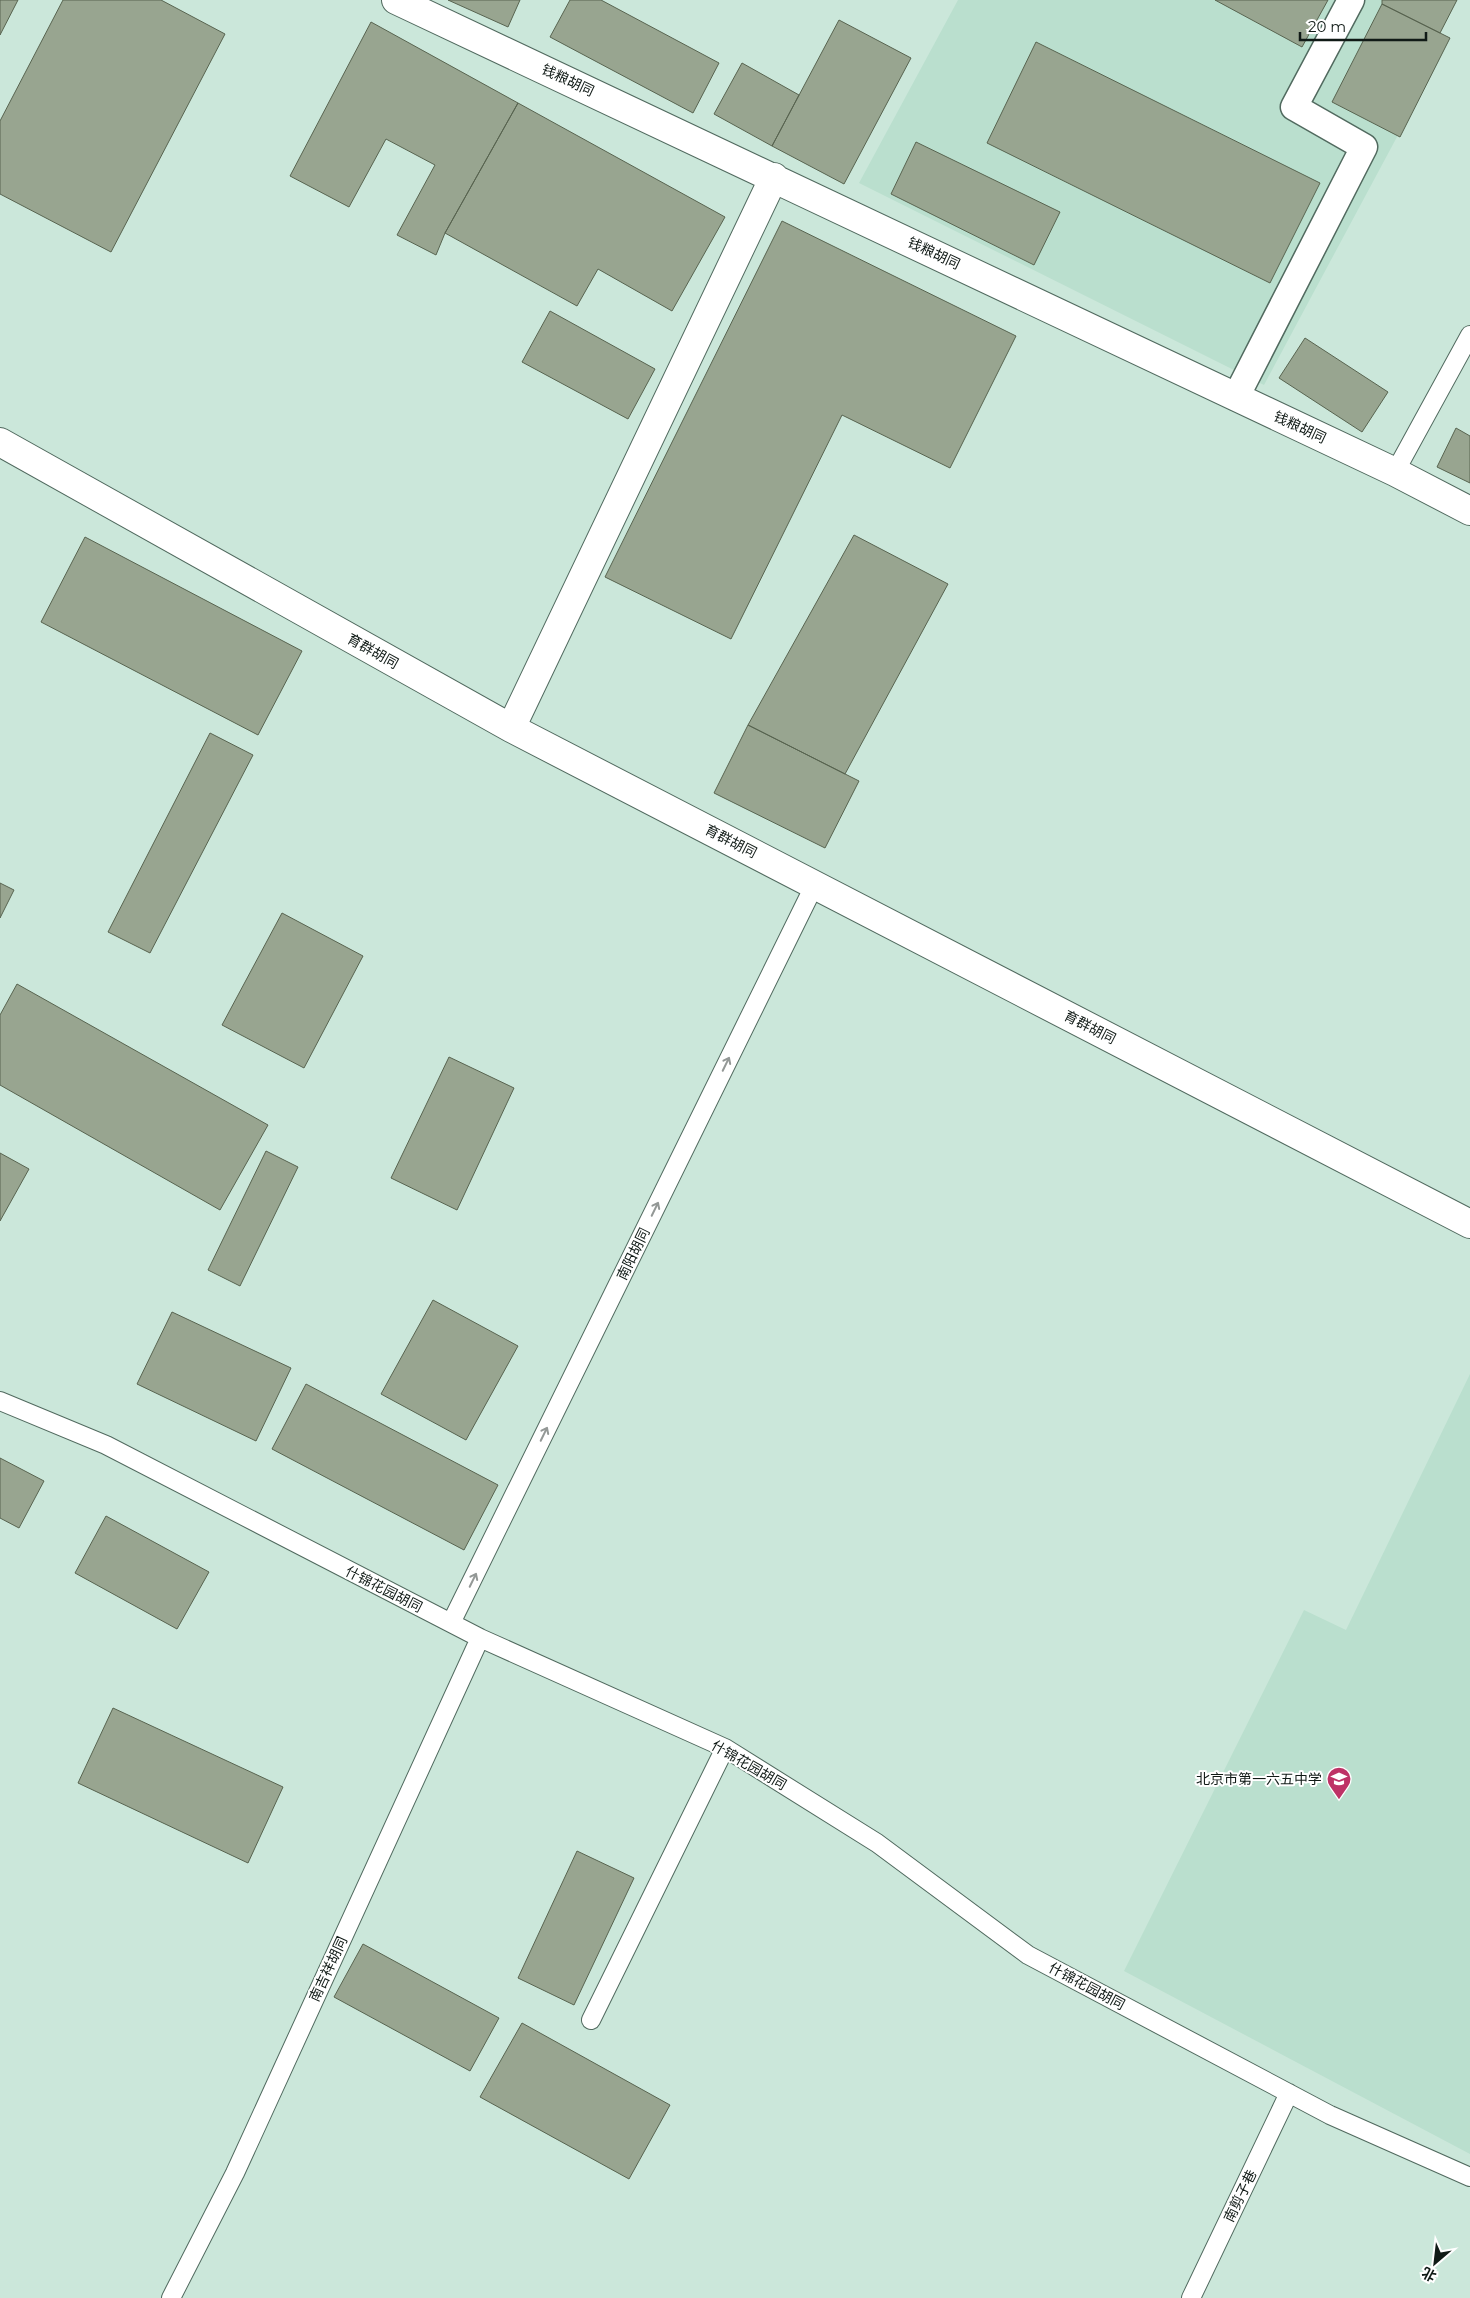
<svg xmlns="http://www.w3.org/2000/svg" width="1470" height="2298" font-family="Montserrat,'Noto Sans SC',sans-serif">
  <rect width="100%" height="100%" fill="#cbe7da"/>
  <path fill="#badfce" d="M958,0H1457L1440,33L1450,38L1264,385L859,183Z
    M1470,1374V2154L1124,1971L1304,1610L1346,1630Z"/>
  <path fill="#98a590" stroke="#586450" d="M0,0H18L0,35Z
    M63,0H161L225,34L111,252L0,194V121Z
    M448,0H520L508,27Z
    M570,0H601L719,63L693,113L550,37Z
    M1215,0H1328L1302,47Z
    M1382,0H1457L1440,33L1382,4Z
    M1382,4L1450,38L1400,137L1332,102Z
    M839,20L911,58L844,184L772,146Z
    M371,22L518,103L445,233L436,255L397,235L435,165L386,139L349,207L290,176Z
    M1036,42L1320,183L1270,283L987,143Z
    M742,63L799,95L772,146L714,114Z
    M518,103L725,217L672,311L598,269L577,306L445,233Z
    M916,142L1060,212L1034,265L891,194Z
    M782,221L1016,336L950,468L842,415L731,639L605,577Z
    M550,311L655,369L628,419L522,362Z
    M1305,338L1388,392L1362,432L1279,378Z
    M1456,428L1470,436V483L1437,467Z
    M854,535L948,584L845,774L748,725Z
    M85,537L302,651L258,735L41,622Z
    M748,725L859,781L825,848L714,793Z
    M210,733L253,755L150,953L108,932Z
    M0,883L14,890L0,918Z
    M282,913L363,956L304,1068L222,1025Z
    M17,984L268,1125L220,1210L0,1085V1015Z
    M449,1057L514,1088L457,1210L391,1178Z
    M266,1151L298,1167L240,1286L208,1270Z
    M0,1153L29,1169L0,1221Z
    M433,1300L518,1346L466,1440L381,1394Z
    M172,1312L291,1368L256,1441L137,1384Z
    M306,1384L498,1485L464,1550L272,1449Z
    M0,1458L44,1481L19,1528L0,1518Z
    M106,1516L209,1572L177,1629L75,1573Z
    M113,1708L283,1787L248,1863L78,1783Z
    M577,1851L634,1878L574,2005L518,1978Z
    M363,1944L499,2018L470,2071L334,1997Z
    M522,2023L670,2105L629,2179L480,2097Z"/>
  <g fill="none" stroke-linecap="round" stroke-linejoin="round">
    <defs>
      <path id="service" d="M1395,472L1470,335
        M0,1401L106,1445L480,1638L725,1748L877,1843L1028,1955L1330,2115L1470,2177
        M451,1623L815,884
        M591,2020L725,1748
        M171,2298L235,2173L480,1638
        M1191,2298L1289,2093"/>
      <path id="pedestrian" d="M1236,397L1364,147L1294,107L1351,0"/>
      <path id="minor" d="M396,0L1395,472L1470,511
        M0,442L511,728L1470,1224
        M511,728L774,177"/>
    </defs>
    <use href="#service" stroke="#516a5f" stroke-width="20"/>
    <use href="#pedestrian" stroke="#516a5f" stroke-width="29"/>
    <use href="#minor" stroke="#516a5f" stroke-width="30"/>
    <use href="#service" stroke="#fff" stroke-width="18"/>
    <use href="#pedestrian" stroke="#fff" stroke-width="26"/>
    <use href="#minor" stroke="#fff" stroke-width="28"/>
  </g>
  <defs><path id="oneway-shaft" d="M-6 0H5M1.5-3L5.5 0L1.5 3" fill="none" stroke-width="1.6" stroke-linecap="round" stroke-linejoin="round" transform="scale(1.25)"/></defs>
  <g stroke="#939896">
    <use href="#oneway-shaft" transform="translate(726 1064) rotate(-64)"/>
    <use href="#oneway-shaft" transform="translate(655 1209) rotate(-64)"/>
    <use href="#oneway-shaft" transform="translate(544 1434) rotate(-64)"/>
    <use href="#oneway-shaft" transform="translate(473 1580) rotate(-64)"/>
  </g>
  <defs>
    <symbol id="school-pin" viewBox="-11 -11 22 30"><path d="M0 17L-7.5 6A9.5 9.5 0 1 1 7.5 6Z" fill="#be3266" stroke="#fff"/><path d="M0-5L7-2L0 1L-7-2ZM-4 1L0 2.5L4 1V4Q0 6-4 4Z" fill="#fff"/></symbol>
  </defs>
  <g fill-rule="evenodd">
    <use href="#school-pin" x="1325" y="1765" width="28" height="38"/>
  </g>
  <g text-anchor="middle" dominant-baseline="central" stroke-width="4" stroke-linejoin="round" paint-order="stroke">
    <g font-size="14" fill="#101a16" stroke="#fff">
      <text transform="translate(568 80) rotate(25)">钱粮胡同</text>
      <text transform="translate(934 253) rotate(25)">钱粮胡同</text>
      <text transform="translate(1300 427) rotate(25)">钱粮胡同</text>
      <text transform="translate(373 651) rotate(29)">育群胡同</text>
      <text transform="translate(731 841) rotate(27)">育群胡同</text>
      <text transform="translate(1090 1027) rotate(27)">育群胡同</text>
      <text transform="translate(633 1254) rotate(-64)">南阳胡同</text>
      <text transform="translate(384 1589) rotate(27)">什锦花园胡同</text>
      <text transform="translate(749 1765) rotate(30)">什锦花园胡同</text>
      <text transform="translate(328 1969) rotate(-65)">南吉祥胡同</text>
      <text transform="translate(1087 1986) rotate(28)">什锦花园胡同</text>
      <text transform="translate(1240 2196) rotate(-64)">南剪子巷</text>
    </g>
    <g font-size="14" fill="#101a16" stroke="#fff" text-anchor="end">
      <text x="1322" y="1779">北京市第一六五中学</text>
    </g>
  </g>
  <g transform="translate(1435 2263) rotate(208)" stroke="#ffffff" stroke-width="4" paint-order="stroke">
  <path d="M0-4L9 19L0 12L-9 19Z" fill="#101a16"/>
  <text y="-8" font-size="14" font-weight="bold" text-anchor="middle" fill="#101a16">北</text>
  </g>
  <path d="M1300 32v8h126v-8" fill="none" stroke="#101a16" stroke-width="2.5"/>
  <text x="1308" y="32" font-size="15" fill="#101a16" stroke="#ffffff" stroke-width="4" paint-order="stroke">20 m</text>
</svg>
